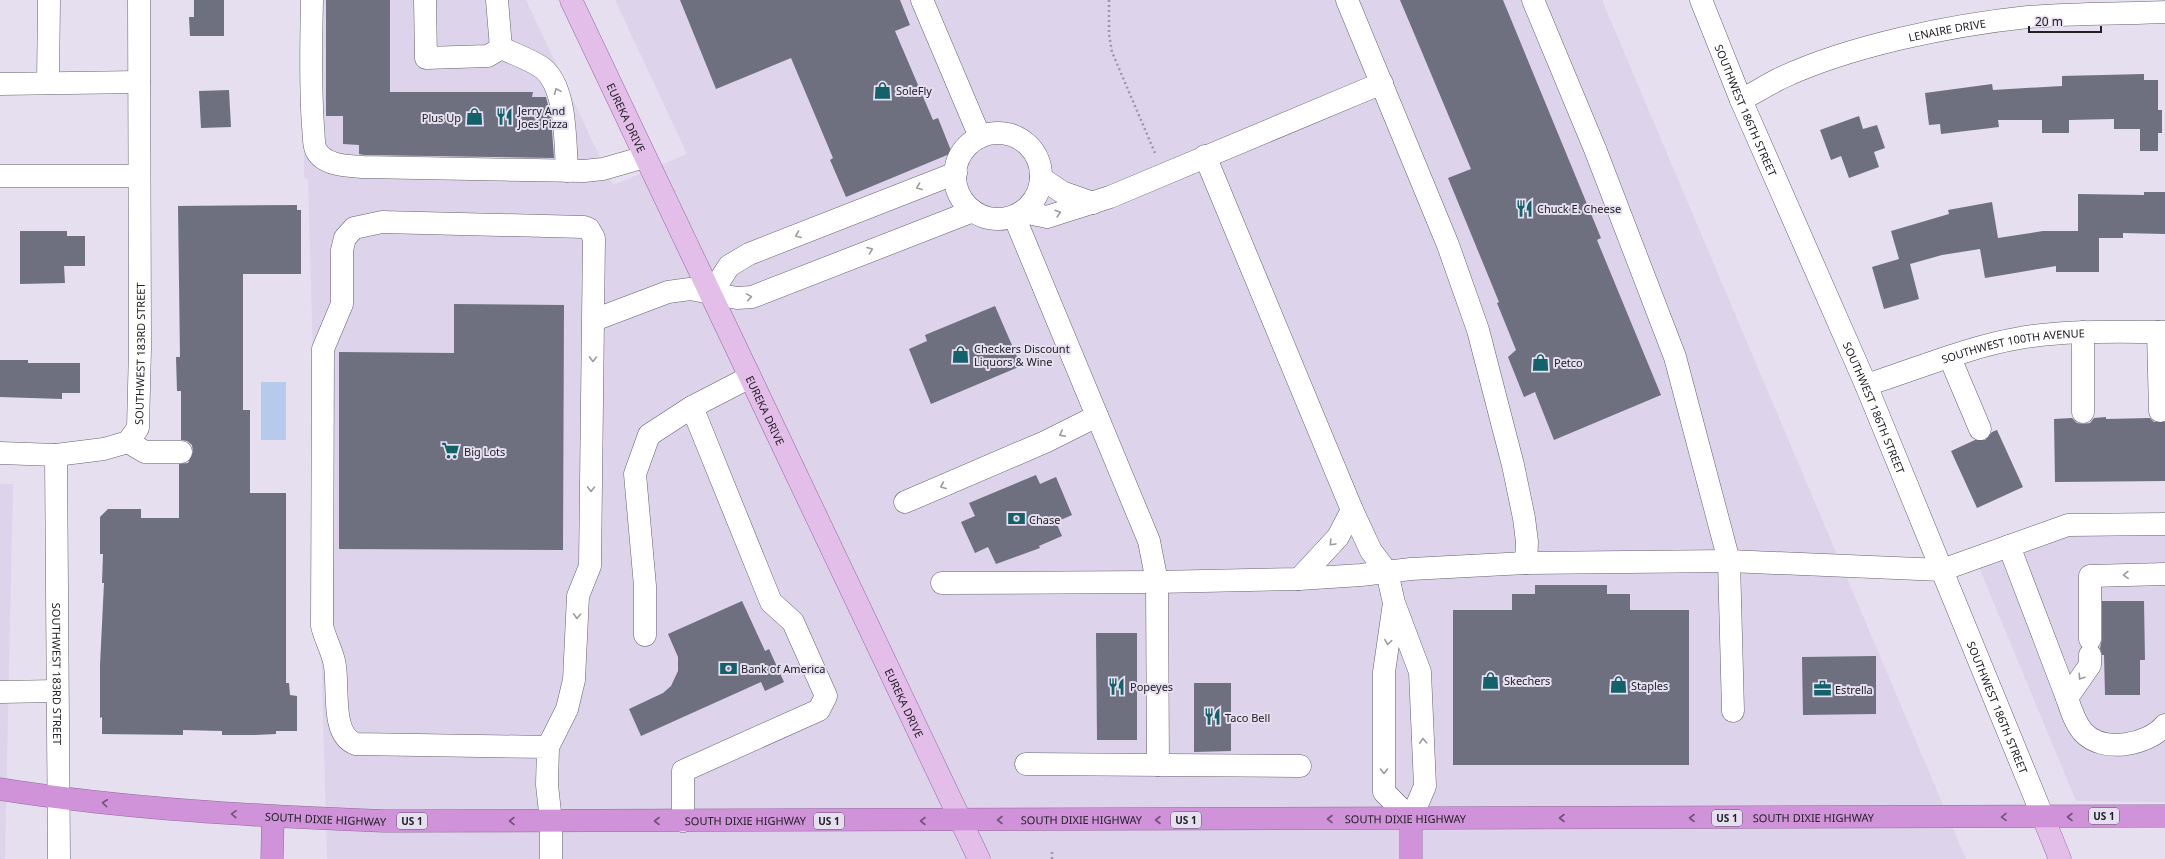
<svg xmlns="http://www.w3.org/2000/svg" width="2165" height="859" font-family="'Noto Sans',sans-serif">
  <rect width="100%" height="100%" fill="#e5dff0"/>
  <path fill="#ddd4ec" d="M303,0H526L613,185L687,154L615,0H1602L1966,859H327L308,180L304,177Z
    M0,484H13L5,859H0Z
    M2070,532H2165V802L2076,801L1978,565Z"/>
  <path fill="#b8caec" d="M261,382H286V440H261Z"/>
  <path fill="#6e6f7f" d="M194,0H224V36H190L189,17H194Z
    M326,0H390V92H533L532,97H546L551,117L554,158L364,155L359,154V145L343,144V116H326Z
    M680,0H900L910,25L895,31L933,120L938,118L952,153L846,197L830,160L833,158L791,58L716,89Z
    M1400,0H1503L1601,238L1597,240L1661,395L1554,440L1535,392L1524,397L1508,357L1516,350L1497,303L1499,302L1448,178L1471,169Z
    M2144,74V80H2158V110H2162V133H2158V151H2140V129H2114V119L2069,120V133H2042V120H1998L1999,127L1941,134L1940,124L1929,125L1925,93L1992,84L1993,90L2062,86V76Z
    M229,90L231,127L201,128L199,91Z
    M1859,116L1863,129L1877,125L1885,148L1874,152L1879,167L1849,178L1841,156L1831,160L1820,130Z
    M2144,192H2165V234L2123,233V238H2099V272H2056V266L1985,278L1980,249L1942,255L1910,264L1919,299L1884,309L1872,267L1899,259L1891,231L1949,214L1948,210L1992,202L1998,238L2043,231H2078V194L2144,195Z
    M297,205V210H301V274H243V410H250V493H286V683H289L290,695L297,696V731H276V734L255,735H222V731L183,730V735L102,734V717L100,718V665L104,583H102L103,554H100V517L108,509H141V518H179V464L188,463L193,452L192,445L187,441L181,440V391H177L176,357H180L178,206Z
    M20,231H67V236H85V266H64L65,283L20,284Z
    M454,304L564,305L563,550L339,549V352L454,353Z
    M995,306L1021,366L931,404L909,349L927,341L925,335Z
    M0,360H28V363H80V393H62V399L0,397Z
    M2106,417V419L2150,418L2154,422H2165V481L2055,482L2054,419L2072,418L2077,423L2083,424L2090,423L2094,418Z
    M1997,430L2023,487L1977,508L1951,451L1975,440H1985L1992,432Z
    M1036,475L1040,484L1056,477L1072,515L1056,522L1062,536L1039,546L1040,548L996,564L988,547L975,553L961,522L975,516L969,503Z
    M1535,585H1607V594H1630V610H1689V765H1453V610H1512V594H1535Z
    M742,601L765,651L769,649L784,682L765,691L761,682L641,736L629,709L663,693L671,686L678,671V657L668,634Z
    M2102,601H2144L2145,660H2140V695H2105L2104,655H2102L2100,648L2102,639Z
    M1096,633H1137V740H1097Z
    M1876,656V714L1803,715L1802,657Z
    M1194,683H1231V751L1194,752Z"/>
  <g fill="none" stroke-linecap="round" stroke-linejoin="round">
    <defs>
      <g id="minor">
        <path d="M312,0C311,42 310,84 313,126C314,132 313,144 316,150C324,166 349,166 363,167L584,171L603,169L645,157"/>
        <path d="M425,0L426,58L488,56L501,48L497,0"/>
        <path d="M922,0L980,137"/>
        <path d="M1347,0L1448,245L1478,330L1513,465L1524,518L1527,542L1526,563"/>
        <path d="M1533,0L1595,149L1675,357L1729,561L1733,711"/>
        <path id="s1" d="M1701,0L1741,100L1866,385L2043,817"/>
        <path d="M501,48C514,54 529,59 541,67C567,85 565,142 567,171"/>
        <path d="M48,83L49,0"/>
        <path d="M0,84L139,82"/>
        <path id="s2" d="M1741,100C1754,93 1766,86 1779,79C1848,46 1951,25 2028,17C2074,13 2120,14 2165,12"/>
        <circle cx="998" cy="176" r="43"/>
        <path d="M1205,156L1352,510L1371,551L1387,572L1394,603L1420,672L1425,786L1411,819L1384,792V672L1394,603"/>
        <path d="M0,176H139"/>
        <path d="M1041,178L1062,192L1093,203"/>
        <path d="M1023,212L1047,217L1110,197L1382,83"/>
        <path d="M1014,216L1149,541L1157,582L1158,765"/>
        <path d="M711,294L729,266L749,254L956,173"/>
        <path d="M594,320L668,292L690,289L737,298L752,297L973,211"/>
        <path d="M2083,332V412"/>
        <path d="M2158,332L2160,411"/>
        <path d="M1950,358L1980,429"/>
        <path id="s3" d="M1866,385C1917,369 1967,347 2020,338C2068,330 2116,332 2165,332"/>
        <path d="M128,442L145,452H181"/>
        <path id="s4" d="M0,453L56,455L104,449L128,442L138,428L140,348L139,0"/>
        <path id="s5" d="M56,455L59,859"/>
        <path d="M905,502L1045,442L1097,416"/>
        <path d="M2009,546L2067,698C2071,710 2075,723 2083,732C2103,754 2148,745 2165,725"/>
        <path d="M1299,579L1338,537L1352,510"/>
        <path d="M942,583L1157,582L1299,579L1361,575L1411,569L1526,563L1729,561L1942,570L2068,525L2165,524"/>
        <path d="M645,635V586L635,474L649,435L692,407"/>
        <path d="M2090,639V576L2165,574"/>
        <path d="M0,692L57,691"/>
        <path d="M2067,698L2090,665V655"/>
        <path d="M548,747L356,744C329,735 340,683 334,661C331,649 325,638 322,626L323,349L342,304V250L345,238L354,228L382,222L584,227L589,229L594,238L590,566L578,596L574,680L567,709L548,747L547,785L551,821V859"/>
        <path d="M1026,764L1300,766"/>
        <path d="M683,821V771L819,710L826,696L793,622L771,602L692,407L750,377"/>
      </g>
      <g id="major">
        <path id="s6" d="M571,0L979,859"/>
        <path d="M2043,817L2060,859"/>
      </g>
      <g id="highway">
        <path id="s7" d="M0,789C127,809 255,816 384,821L2165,816"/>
        <path d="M1411,819V859"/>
        <path d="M272,859L273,817"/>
      </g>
    </defs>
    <use href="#minor" stroke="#66606f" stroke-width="23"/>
    <use href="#major" stroke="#936a9a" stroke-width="23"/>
    <use href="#highway" stroke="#936a9a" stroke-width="23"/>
    <path stroke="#9b97a4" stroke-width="2.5" stroke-dasharray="2 3" stroke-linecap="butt" d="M1109,0V34L1112,52L1155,153
      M1052,852V859"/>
    <use href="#minor" stroke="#fff" stroke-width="22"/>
    <use href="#major" stroke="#e3bee8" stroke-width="22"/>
    <use href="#highway" stroke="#d092d8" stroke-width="22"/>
  </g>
  <defs><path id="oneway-chevron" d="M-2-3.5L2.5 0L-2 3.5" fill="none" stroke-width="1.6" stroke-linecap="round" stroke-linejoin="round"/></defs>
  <g stroke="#9c9b9d">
    <use href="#oneway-chevron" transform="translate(557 91) rotate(-114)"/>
    <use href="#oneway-chevron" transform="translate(919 187) rotate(159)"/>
    <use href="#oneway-chevron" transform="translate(1058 213) rotate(-17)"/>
    <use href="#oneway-chevron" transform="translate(798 235) rotate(159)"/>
    <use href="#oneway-chevron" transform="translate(870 250) rotate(-21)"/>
    <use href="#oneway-chevron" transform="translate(749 297) rotate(-9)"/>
    <use href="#oneway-chevron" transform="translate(593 359) rotate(91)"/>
    <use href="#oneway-chevron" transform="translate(1062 434) rotate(154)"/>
    <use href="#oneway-chevron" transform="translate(943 486) rotate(157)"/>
    <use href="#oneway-chevron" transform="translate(591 489) rotate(91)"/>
    <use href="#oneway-chevron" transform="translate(1332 543) rotate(133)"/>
    <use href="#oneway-chevron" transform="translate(2126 575) rotate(178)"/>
    <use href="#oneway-chevron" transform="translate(577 616) rotate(93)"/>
    <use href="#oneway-chevron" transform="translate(1388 642) rotate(98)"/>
    <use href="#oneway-chevron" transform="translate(2081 677) rotate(124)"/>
    <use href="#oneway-chevron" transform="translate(1423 741) rotate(-93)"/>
    <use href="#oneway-chevron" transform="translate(1384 771) rotate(90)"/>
  </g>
  <g stroke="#705376">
    <use href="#oneway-chevron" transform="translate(105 803) rotate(-174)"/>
    <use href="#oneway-chevron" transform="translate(234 814) rotate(-176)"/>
    <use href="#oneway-chevron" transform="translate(2004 817) rotate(179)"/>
    <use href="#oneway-chevron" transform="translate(2070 817) rotate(180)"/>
    <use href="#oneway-chevron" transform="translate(1562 818) rotate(180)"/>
    <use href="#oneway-chevron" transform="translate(1692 818) rotate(180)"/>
    <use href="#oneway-chevron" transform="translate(1330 819) rotate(180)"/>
    <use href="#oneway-chevron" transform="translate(1000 820) rotate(180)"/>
    <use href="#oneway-chevron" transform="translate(1158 820) rotate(180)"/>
    <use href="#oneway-chevron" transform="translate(512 821) rotate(180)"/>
    <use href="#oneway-chevron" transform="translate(657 821) rotate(180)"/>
    <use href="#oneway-chevron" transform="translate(923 821) rotate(-180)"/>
  </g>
  <defs>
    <symbol id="shop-bare" viewBox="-9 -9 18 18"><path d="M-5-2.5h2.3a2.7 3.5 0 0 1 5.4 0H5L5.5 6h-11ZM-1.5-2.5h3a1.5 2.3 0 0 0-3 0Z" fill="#136269" stroke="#e5dff0" stroke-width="2.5" paint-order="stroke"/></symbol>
    <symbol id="restaurant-bare" viewBox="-9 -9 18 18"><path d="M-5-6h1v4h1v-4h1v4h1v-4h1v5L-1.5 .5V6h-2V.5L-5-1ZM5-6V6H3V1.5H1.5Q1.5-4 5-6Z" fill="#136269" stroke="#e5dff0" stroke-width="2.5" paint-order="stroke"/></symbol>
    <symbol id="supermarket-bare" viewBox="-9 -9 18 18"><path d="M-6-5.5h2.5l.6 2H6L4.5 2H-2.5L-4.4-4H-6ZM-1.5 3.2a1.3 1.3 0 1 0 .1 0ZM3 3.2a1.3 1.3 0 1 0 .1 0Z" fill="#136269" stroke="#e5dff0" stroke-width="2.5" paint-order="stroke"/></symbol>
    <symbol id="bank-bare" viewBox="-9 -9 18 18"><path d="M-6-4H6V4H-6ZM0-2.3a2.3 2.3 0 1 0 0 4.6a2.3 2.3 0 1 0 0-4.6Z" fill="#136269" stroke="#e5dff0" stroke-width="2.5" paint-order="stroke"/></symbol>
    <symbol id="office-bare" viewBox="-9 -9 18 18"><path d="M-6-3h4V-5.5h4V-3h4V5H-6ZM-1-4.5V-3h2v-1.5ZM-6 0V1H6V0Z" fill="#136269" stroke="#e5dff0" stroke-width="2.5" paint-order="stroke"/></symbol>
  </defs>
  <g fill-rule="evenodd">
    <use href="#shop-bare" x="870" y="78" width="25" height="25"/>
    <use href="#restaurant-bare" x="492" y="104" width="25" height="25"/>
    <use href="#shop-bare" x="462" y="104" width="25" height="25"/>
    <use href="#restaurant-bare" x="1512" y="196" width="25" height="25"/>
    <use href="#shop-bare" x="948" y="342" width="25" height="25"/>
    <use href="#shop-bare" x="1528" y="350" width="25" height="25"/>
    <use href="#supermarket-bare" x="438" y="438" width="25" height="25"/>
    <use href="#bank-bare" x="1004" y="506" width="25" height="25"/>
    <use href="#bank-bare" x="716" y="656" width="25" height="25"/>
    <use href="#shop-bare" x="1478" y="668" width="25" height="25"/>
    <use href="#shop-bare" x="1606" y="672" width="25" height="25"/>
    <use href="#restaurant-bare" x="1104" y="674" width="25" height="25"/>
    <use href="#office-bare" x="1810" y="676" width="25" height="25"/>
    <use href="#restaurant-bare" x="1200" y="704" width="25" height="25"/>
  </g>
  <g text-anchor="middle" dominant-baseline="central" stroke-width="4" stroke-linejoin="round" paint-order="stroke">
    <g fill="#e5dff0" stroke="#5c5963" stroke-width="1">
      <rect x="2089" y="808" width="30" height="16" rx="3"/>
      <rect x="1712" y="810" width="30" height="16" rx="3"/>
      <rect x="1171" y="812" width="30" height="16" rx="3"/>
      <rect x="397" y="813" width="30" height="16" rx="3"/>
      <rect x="814" y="813" width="30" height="16" rx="3"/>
    </g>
    <g font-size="10" font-weight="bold" fill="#222026">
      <text x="2104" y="816">US 1</text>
      <text x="1727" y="818">US 1</text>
      <text x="1186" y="820">US 1</text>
      <text x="412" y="821">US 1</text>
      <text x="829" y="821">US 1</text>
    </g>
    <g font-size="11" fill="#222026" stroke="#e5dff0">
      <text stroke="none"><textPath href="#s2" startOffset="219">LENAIRE DRIVE</textPath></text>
      <text stroke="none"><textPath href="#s1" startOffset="119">SOUTHWEST 186TH STREET</textPath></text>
      <text stroke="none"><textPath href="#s6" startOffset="130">EUREKA DRIVE</textPath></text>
      <text stroke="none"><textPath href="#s3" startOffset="153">SOUTHWEST 100TH AVENUE</textPath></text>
      <text stroke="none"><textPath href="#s4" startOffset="221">SOUTHWEST 183RD STREET</textPath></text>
      <text stroke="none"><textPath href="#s1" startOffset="443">SOUTHWEST 186TH STREET</textPath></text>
      <text stroke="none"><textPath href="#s6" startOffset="454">EUREKA DRIVE</textPath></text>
      <text stroke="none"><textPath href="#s5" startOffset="219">SOUTHWEST 183RD STREET</textPath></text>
      <text stroke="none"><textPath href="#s6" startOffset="778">EUREKA DRIVE</textPath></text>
      <text stroke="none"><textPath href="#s1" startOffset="767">SOUTHWEST 186TH STREET</textPath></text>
      <text stroke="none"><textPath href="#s7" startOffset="1815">SOUTH DIXIE HIGHWAY</textPath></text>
      <text stroke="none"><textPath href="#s7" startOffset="327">SOUTH DIXIE HIGHWAY</textPath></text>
      <text stroke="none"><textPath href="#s7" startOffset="1407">SOUTH DIXIE HIGHWAY</textPath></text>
      <text stroke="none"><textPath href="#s7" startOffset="1083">SOUTH DIXIE HIGHWAY</textPath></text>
      <text stroke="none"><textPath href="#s7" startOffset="747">SOUTH DIXIE HIGHWAY</textPath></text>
    </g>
    <g font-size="11" fill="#222026" stroke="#e5dff0" text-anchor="start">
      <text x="896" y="90">SoleFly</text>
      <text x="518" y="110">Jerry And<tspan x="518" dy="13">Joes Pizza</tspan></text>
      <text x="461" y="117" text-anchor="end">Plus Up</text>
      <text x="1537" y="208">Chuck E. Cheese</text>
      <text x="974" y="348">Checkers Discount<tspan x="974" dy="13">Liquors &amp; Wine</tspan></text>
      <text x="1554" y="362">Petco</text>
      <text x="464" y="451">Big Lots</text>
      <text x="1029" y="519">Chase</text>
      <text x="741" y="668">Bank of America</text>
      <text x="1504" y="680">Skechers</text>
      <text x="1631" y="685">Staples</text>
      <text x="1130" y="686">Popeyes</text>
      <text x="1835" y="689">Estrella</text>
      <text x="1225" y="717">Taco Bell</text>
    </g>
  </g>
  <path d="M2029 26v6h72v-6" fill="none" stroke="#222026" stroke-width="2"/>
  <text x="2035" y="26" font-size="12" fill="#222026" stroke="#e5dff0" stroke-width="3" paint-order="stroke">20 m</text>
</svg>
